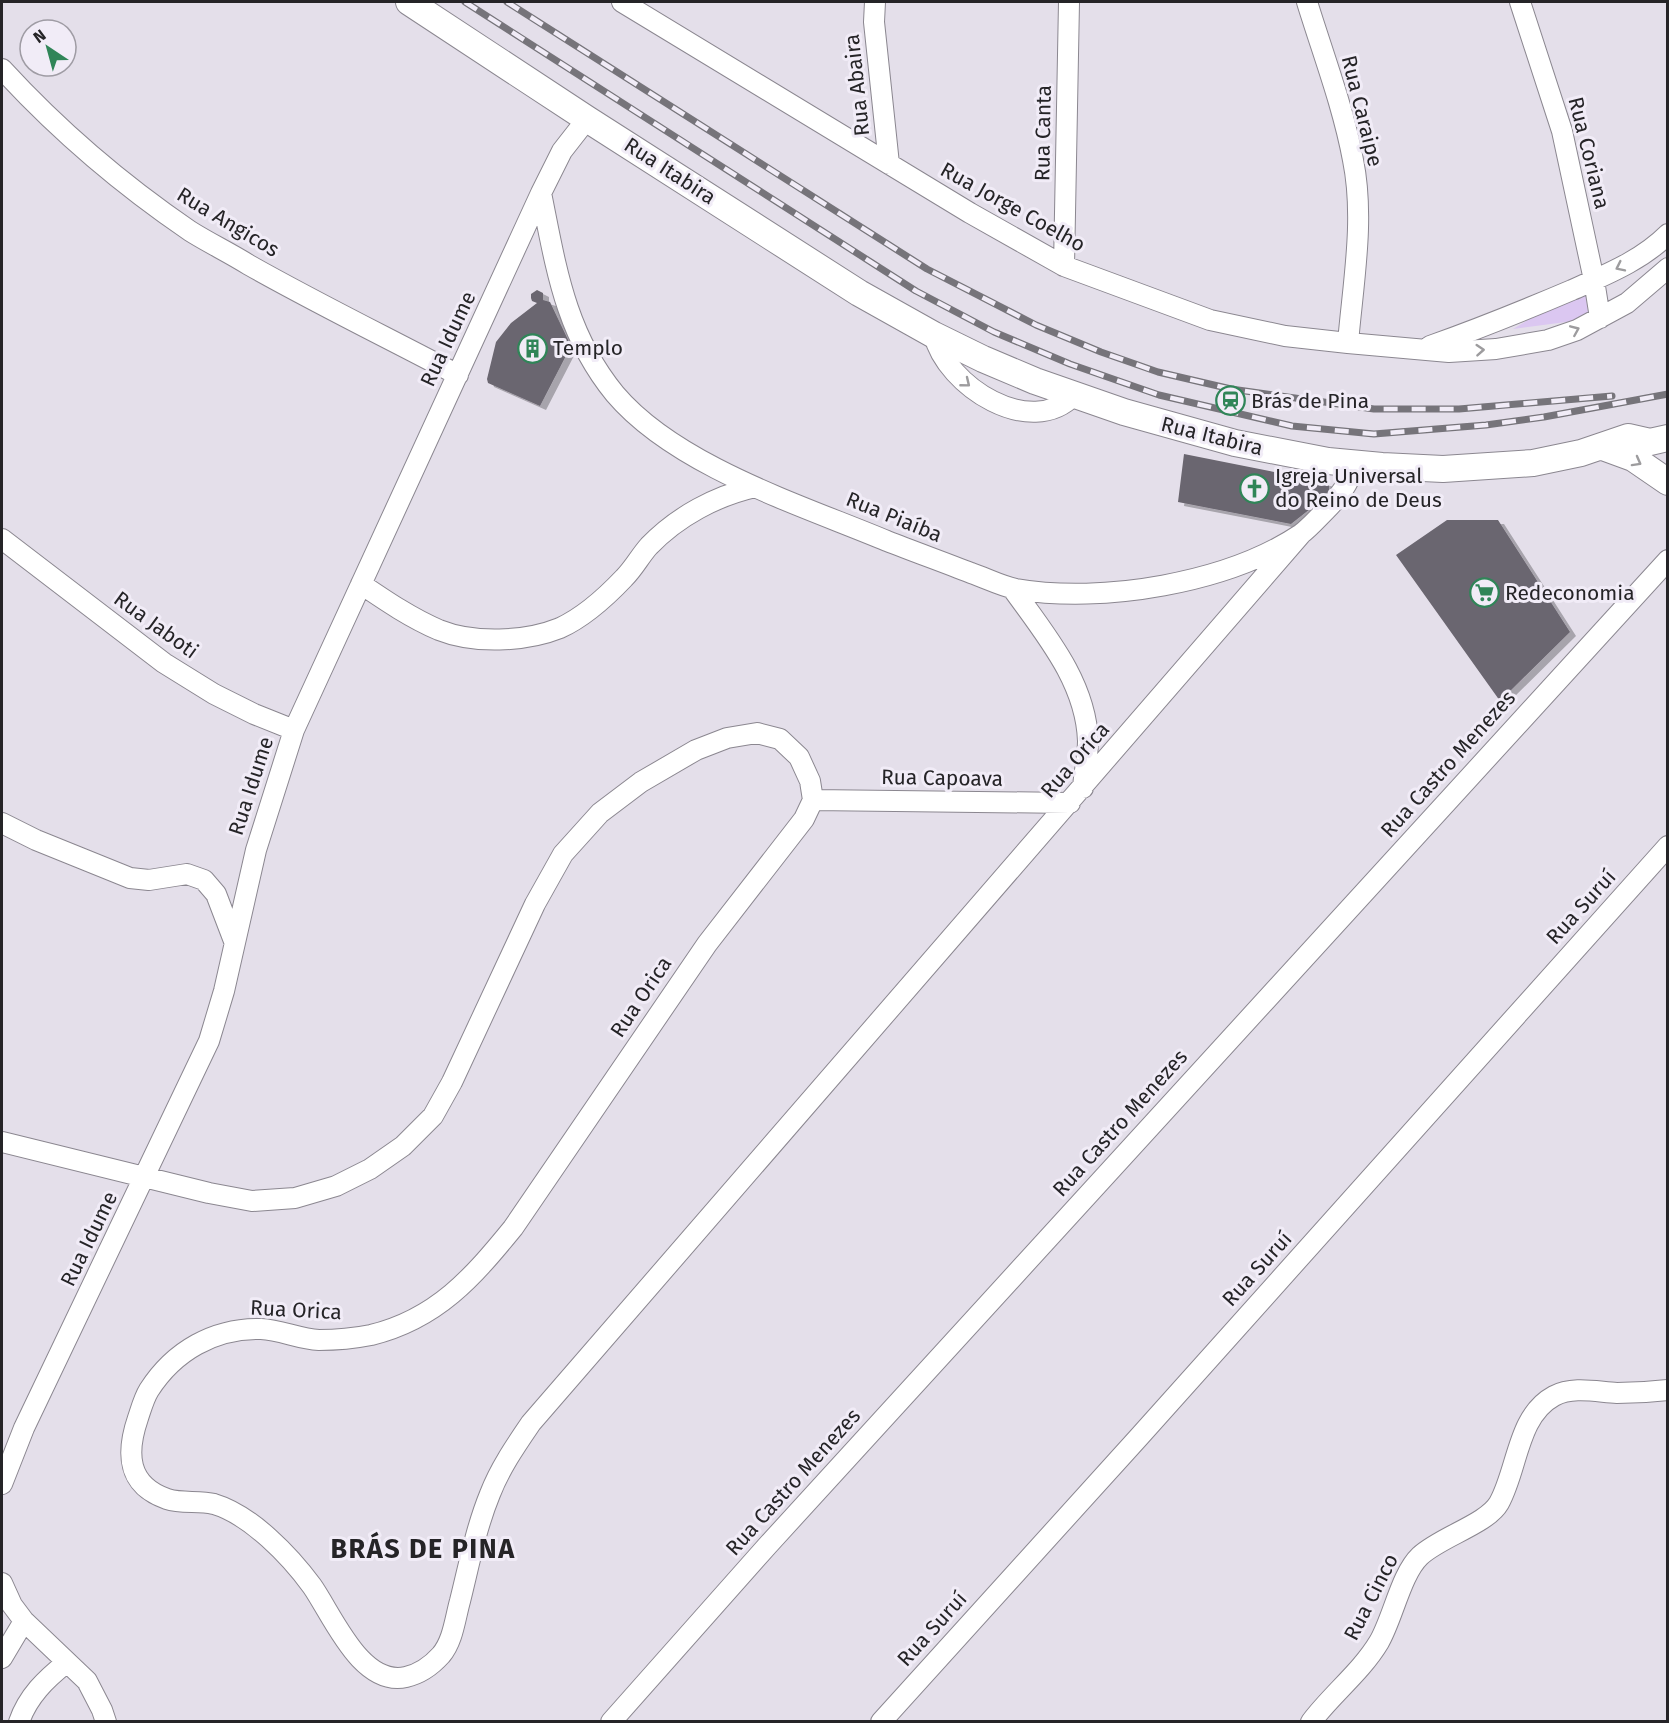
<svg xmlns="http://www.w3.org/2000/svg" width="1669" height="1723" font-family="'Fira Sans',sans-serif">
  <defs>
    <filter id="shadow"><feDropShadow dx="6" dy="4" stdDeviation="0" flood-color="#0004"/></filter>
  </defs>
  <rect width="100%" height="100%" fill="#e4dfea"/>
  <path fill="#dbc7f1" d="M1584,286L1589,319L1513,329Z"/>
  <path fill="#6a666f" filter="url(#shadow)" d="M537,290L543,293V300L550,302L571,346L540,406L488,383L487,379L496,342L511,323L537,303L532,301L531,298V294Z
    M1184,454L1329,483V494L1291,524L1178,502Z
    M1447,520H1498L1570,632L1500,701L1396,555Z"/>
  <g fill="none" stroke-linecap="round" stroke-linejoin="round">
    <defs>
      <path id="minor" d="M622,2L970,213L1064,266L1210,320L1285,336L1348,343L1449,352L1496,349L1548,340L1577,330L1627,303L1668,268
        M875,2L874,22L889,164
        M1307,2C1323,54 1343,106 1353,160C1365,219 1353,283 1348,343
        M1520,2L1562,131L1594,280L1600,318
        M2,69C58,130 121,184 190,231C209,243 230,253 249,265C318,304 388,338 458,375
        M541,193C556,267 565,333 615,394C676,466 801,505 887,541C915,552 943,562 971,573C986,578 1001,586 1016,589C1102,604 1228,583 1301,534C1309,528 1317,519 1324,512C1339,497 1349,484 1355,464
        M1064,266L1069,2
        M934,335C946,386 1031,440 1074,395
        M1430,346C1478,329 1525,310 1572,290C1605,275 1641,261 1668,234
        M2,539L164,663L214,694L254,714L294,730
        M361,584C386,601 411,618 439,630C474,644 525,642 560,628C584,617 606,597 624,578C634,568 640,556 649,546C678,516 716,496 755,487
        M1012,588C1045,634 1086,682 1088,741C1088,756 1084,772 1083,788
        M813,800L1070,803
        M2,823L36,840L130,878L149,880L187,874L204,880L216,894L234,941
        M2,1142L209,1193L252,1201L295,1198L336,1186L370,1169L403,1146L433,1116L452,1082L535,904L563,854L600,813L641,782L696,750L727,738L757,733L780,739L799,757L810,781L813,800L804,819L707,944L513,1228C473,1277 437,1319 371,1335C356,1338 335,1340 319,1340C299,1339 281,1330 261,1329C214,1328 174,1351 149,1390C144,1398 141,1409 138,1418C126,1453 127,1485 167,1499C182,1504 199,1500 214,1504C251,1515 290,1556 312,1586C333,1616 361,1687 406,1677C419,1674 432,1665 441,1655C453,1641 455,1619 460,1601C469,1565 476,1528 490,1494C500,1468 516,1445 531,1423L1302,533
        M2,1484L24,1428L209,1041L224,991L256,850L294,730L541,193L562,151L587,119
        M2,1583L12,1605L24,1621L87,1681L102,1710L106,1722
        M2,1658L24,1621
        M19,1722C28,1696 46,1679 66,1663
        M611,1722L768,1545L1668,560
        M881,1722L1139,1437L1668,846
        M1311,1722C1332,1694 1361,1672 1379,1642C1393,1618 1401,1574 1420,1556C1440,1537 1487,1524 1499,1503C1518,1469 1517,1416 1554,1396C1573,1386 1597,1392 1617,1393C1634,1393 1651,1392 1668,1390"/>
      <path id="major" d="M409,2L587,119L859,293L934,335L983,359L1035,381L1124,412L1235,443L1328,461L1382,466L1443,469L1533,463L1581,453L1628,437L1650,442L1668,438
        M1603,447L1633,458L1668,482"/>
    </defs>
    <use href="#minor" stroke="#8b8790" stroke-width="22"/>
    <use href="#major" stroke="#8b8790" stroke-width="28"/>
    <use href="#minor" stroke="#fff" stroke-width="20"/>
    <use href="#major" stroke="#fff" stroke-width="26"/>
    <defs>
      <path id="rail" d="M465,2L916,291L994,332L1070,364L1159,395L1292,426L1374,434L1486,425L1544,417L1668,394
        M507,2L927,269L1036,325L1101,352L1158,372L1231,389L1374,409H1459L1612,396"/>
    </defs>
    <use href="#rail" stroke="#76747a" stroke-width="7"/>
    <use href="#rail" stroke="#f1ecf7" stroke-width="4.5" stroke-dasharray="14" stroke-linecap="butt"/>
  </g>
  <defs><path id="oneway-chevron" d="M-2-3.5L2.5 0L-2 3.5" fill="none" stroke-width="1.6" stroke-linecap="round" stroke-linejoin="round" transform="scale(1.5)"/></defs>
  <g stroke="#9d9c9e">
    <use href="#oneway-chevron" transform="translate(1620 267) rotate(154)"/>
    <use href="#oneway-chevron" transform="translate(1575 330) rotate(-23)"/>
    <use href="#oneway-chevron" transform="translate(1480 350) rotate(-4)"/>
    <use href="#oneway-chevron" transform="translate(966 383) rotate(39)"/>
    <use href="#oneway-chevron" transform="translate(1637 462) rotate(29)"/>
  </g>
  <defs>
    <symbol id="building-ring" viewBox="-11 -11 22 22"><circle r="9.5" fill="#f1ecf7" stroke="#308558" stroke-width="1.5"/><path d="M-4-6H4V6H1V3H-1V6H-4ZM-2.5-4.3h1.7v1.8h-1.7ZM.8-4.3h1.7v1.8H.8ZM-2.5-1h1.7V.8h-1.7ZM.8-1h1.7V.8H.8Z" fill="#308558"/></symbol>
    <symbol id="station-ring" viewBox="-11 -11 22 22"><circle r="9.5" fill="#f1ecf7" stroke="#308558" stroke-width="1.5"/><path d="M-3-6H3Q5-6 5-4V2Q5 4 3 4L4.5 6H3L1.5 4h-3L-3 6H-4.5L-3 4Q-5 4-5 2V-4Q-5-6-3-6ZM-3.5-4v3h7v-3ZM-3.5 1v1.5H-2V1ZM2 1v1.5H3.5V1Z" fill="#308558"/></symbol>
    <symbol id="church-ring" viewBox="-11 -11 22 22"><circle r="9.5" fill="#f1ecf7" stroke="#308558" stroke-width="1.5"/><path d="M-1.2-6h2.4v3.5h3.3v2.4h-3.3V6h-2.4V-.1h-3.3v-2.4h3.3Z" fill="#308558"/></symbol>
    <symbol id="supermarket-ring" viewBox="-11 -11 22 22"><circle r="9.5" fill="#f1ecf7" stroke="#308558" stroke-width="1.5"/><path d="M-6-5.5h2.5l.6 2H6L4.5 2H-2.5L-4.4-4H-6ZM-1.5 3.2a1.3 1.3 0 1 0 .1 0ZM3 3.2a1.3 1.3 0 1 0 .1 0Z" fill="#308558"/></symbol>
  </defs>
  <g fill-rule="evenodd">
    <use href="#building-ring" x="516" y="332" width="33" height="33"/>
    <use href="#station-ring" x="1214" y="384" width="33" height="33"/>
    <use href="#church-ring" x="1238" y="472" width="33" height="33"/>
    <use href="#supermarket-ring" x="1468" y="576" width="33" height="33"/>
  </g>
  <g text-anchor="middle" dominant-baseline="central" stroke-width="6" stroke-linejoin="round" paint-order="stroke">
    <g font-size="21" fill="#252427" stroke="#f1ecf7">
      <text transform="translate(857 85) rotate(-96)">Rua Abaira</text>
      <text transform="translate(1362 111) rotate(76)">Rua Caraipe</text>
      <text transform="translate(1043 133) rotate(-89)">Rua Canta</text>
      <text transform="translate(1589 153) rotate(76)">Rua Coriana</text>
      <text transform="translate(670 171) rotate(33)">Rua Itabira</text>
      <text transform="translate(1013 207) rotate(29)">Rua Jorge Coelho</text>
      <text transform="translate(228 222) rotate(31)">Rua Angicos</text>
      <text transform="translate(448 339) rotate(-65)">Rua Idume</text>
      <text transform="translate(1212 436) rotate(14)">Rua Itabira</text>
      <text transform="translate(894 517) rotate(22)">Rua Piaíba</text>
      <text transform="translate(156 625) rotate(36)">Rua Jaboti</text>
      <text transform="translate(1075 760) rotate(-49)">Rua Orica</text>
      <text transform="translate(1448 764) rotate(-48)">Rua Castro Menezes</text>
      <text transform="translate(942 778) rotate(1)">Rua Capoava</text>
      <text transform="translate(251 786) rotate(-72)">Rua Idume</text>
      <text transform="translate(1581 907) rotate(-48)">Rua Suruí</text>
      <text transform="translate(641 997) rotate(-56)">Rua Orica</text>
      <text transform="translate(1120 1123) rotate(-48)">Rua Castro Menezes</text>
      <text transform="translate(89 1239) rotate(-64)">Rua Idume</text>
      <text transform="translate(1257 1269) rotate(-48)">Rua Suruí</text>
      <text transform="translate(296 1310) rotate(3)">Rua Orica</text>
      <text transform="translate(793 1482) rotate(-48)">Rua Castro Menezes</text>
      <text transform="translate(1371 1597) rotate(-63)">Rua Cinco</text>
      <text transform="translate(932 1629) rotate(-48)">Rua Suruí</text>
    </g>
    <g font-size="21" fill="#252427" stroke="#f1ecf7" text-anchor="start">
      <text x="553" y="348">Templo</text>
      <text x="1251" y="401">Brás de Pina</text>
      <text x="1275" y="476">Igreja Universal<tspan x="1275" dy="24">do Reino de Deus</tspan></text>
      <text x="1505" y="593">Redeconomia</text>
    </g>
    <g font-size="27" font-weight="bold" letter-spacing="1.5" fill="#252427" stroke="#f1ecf7">
      <text x="423" y="1549">BRÁS DE PINA</text>
    </g>
  </g>
  <rect width="1669" height="1723" fill="none" stroke="#252427" stroke-width="6"/>
  <g transform="translate(48 48) rotate(324)"><circle r="28" fill="#f1ecf7" stroke="#9f9ca4" stroke-width="1.5"/>
  <path d="M0-4.5L10 22L0 15L-10 22Z" fill="#308558"/>
  <text y="-9" font-size="16" font-weight="bold" text-anchor="middle" fill="#252427">N</text>
  </g>
</svg>
